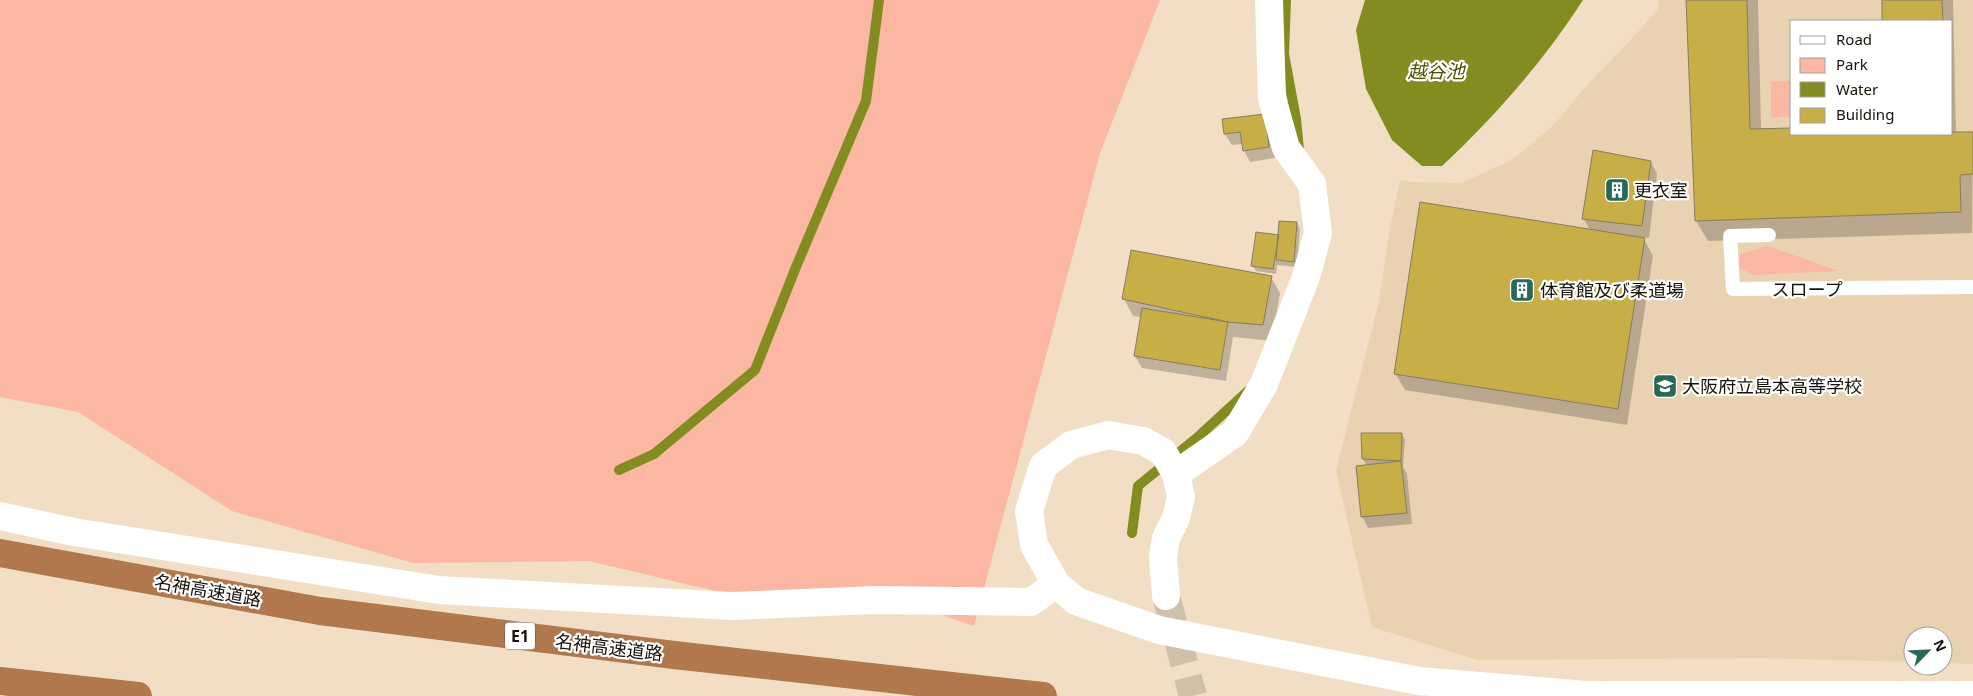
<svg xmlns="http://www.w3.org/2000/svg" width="1973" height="696" font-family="'Noto Sans','Noto Sans JP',sans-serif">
  <rect width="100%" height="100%" fill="#f1dec5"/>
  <path fill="#e9d2b2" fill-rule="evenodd" d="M1659,0H1973V664L1943,663V636H1913V662L1762,658L1477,660L1372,627L1336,471L1379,301L1390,227L1400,180L1412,182L1461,183L1510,161L1551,128L1589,83L1629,42L1658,9ZM1792,21H1952V134H1792Z"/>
  <path fill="#fbb7a2" d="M0,0H1160L1100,153L974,626L928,610L787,608L589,561L413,563L232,511L78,412L0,397Z
    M1771,81H1792V117H1771Z
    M1768,246L1839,271L1753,275L1739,267L1740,254Z"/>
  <path fill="#838c20" d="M1365,0H1583C1544,61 1495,116 1442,166H1422L1392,140L1366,89L1356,30Z"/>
  <path fill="#0003" d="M1688,0H1758L1761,130L1792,134H1952V21H1884L1883,0H1953L1956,133H1973L1972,233L1708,241L1696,221Z
    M1271,127L1275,158L1250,162L1244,150L1243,144L1232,145L1225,134Z
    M1651,162L1657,174L1649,238L1643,237L1653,256L1627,425L1405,390L1395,373L1590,230L1583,218Z
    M1297,223L1300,229L1297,267L1277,265L1276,274L1256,271L1252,265L1280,237Z
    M1271,277L1280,293L1272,341L1233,337L1226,381L1142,368L1135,356L1141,317L1133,316L1124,299Z
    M1402,434L1405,440L1403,467L1407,474L1412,524L1368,528L1362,516L1367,466L1363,459Z"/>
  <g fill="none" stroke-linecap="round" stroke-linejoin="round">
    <path stroke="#838c20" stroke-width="10" d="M1286,0L1284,54L1296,119L1299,150
      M619,470L654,454L755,370L796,267L866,101L879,0
      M1132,533L1138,486L1199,436L1248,391"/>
  </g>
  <path fill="#c8ae46" stroke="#847d62" d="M1686,0H1747L1750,129L1792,128V134H1952V132H1973V174L1960,175L1961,212L1695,221Z
    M1882,0H1942L1943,21H1882Z
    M1265,114L1269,147L1243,151L1240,132L1224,134L1222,119Z
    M1593,150L1651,161L1642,226L1582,219Z
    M1420,202L1645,238L1618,409L1394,374Z
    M1279,221L1297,222L1294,262L1276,260Z
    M1256,232L1279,235L1273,269L1251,266Z
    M1131,250L1272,276L1263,325L1228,322L1122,299Z
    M1142,308L1228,322L1220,370L1134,356Z
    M1361,433H1402L1401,461L1362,459Z
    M1401,461L1407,513L1361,517L1356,466Z"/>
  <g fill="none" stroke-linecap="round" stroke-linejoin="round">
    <path stroke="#d0bfa9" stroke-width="28" stroke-dasharray="28 14" stroke-linecap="butt" d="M1166,596L1193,696"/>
    <path stroke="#fff" stroke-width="14" d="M1769,235L1730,236L1733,289L1973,287"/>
    <path stroke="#fff" stroke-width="28" d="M1176,474L1235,433L1264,384L1306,277L1318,233L1312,184L1286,148L1272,98L1269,0
      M0,516L74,532L439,590L732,606L875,600L1031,602L1056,584
      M1166,596L1163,557L1166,538L1176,518L1181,497L1176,474L1163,452L1143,441L1108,435L1071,445L1043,466L1029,511L1034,545L1056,584L1076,601L1159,630L1419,681L1587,695H1973"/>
    <path stroke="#b1784d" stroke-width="28" d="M0,553L320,611L674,655L1043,696
      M0,681L138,696"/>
  </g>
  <defs>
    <symbol id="building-square" viewBox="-11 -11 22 22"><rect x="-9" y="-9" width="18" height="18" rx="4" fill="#286856" stroke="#fff"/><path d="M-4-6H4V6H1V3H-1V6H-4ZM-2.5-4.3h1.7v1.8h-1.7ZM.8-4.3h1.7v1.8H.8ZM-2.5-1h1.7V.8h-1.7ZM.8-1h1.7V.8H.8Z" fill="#fff"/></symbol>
    <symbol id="school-square" viewBox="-11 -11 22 22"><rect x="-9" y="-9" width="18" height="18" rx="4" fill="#286856" stroke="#fff"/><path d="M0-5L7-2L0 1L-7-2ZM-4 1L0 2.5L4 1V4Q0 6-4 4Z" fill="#fff"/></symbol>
  </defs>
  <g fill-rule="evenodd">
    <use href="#building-square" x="1603" y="176" width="28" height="28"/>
    <use href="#building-square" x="1508" y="276" width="28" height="28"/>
    <use href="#school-square" x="1651" y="372" width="28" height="28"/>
  </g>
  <g text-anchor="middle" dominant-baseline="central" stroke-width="4.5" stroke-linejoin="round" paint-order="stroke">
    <rect fill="#fff" stroke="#5d5852" stroke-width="1" x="505" y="622.5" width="30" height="27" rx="4"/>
    <g font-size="16" font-weight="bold" fill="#171108">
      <text x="520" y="636">E1</text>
    </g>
    <g font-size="18" fill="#171108" stroke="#fff" text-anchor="start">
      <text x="1634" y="190">更衣室</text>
      <text x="1540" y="290">体育館及び柔道場</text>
      <text x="1682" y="386">大阪府立島本高等学校</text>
    </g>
    <g font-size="18" fill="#171108" stroke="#fff">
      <text x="1807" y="289">スロープ</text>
      <text transform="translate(208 590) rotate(10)">名神高速道路</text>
      <text transform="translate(609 647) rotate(7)">名神高速道路</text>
    </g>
    <g font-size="19" font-style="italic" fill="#4c5100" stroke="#fff">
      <text x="1436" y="71">越谷池</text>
    </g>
  </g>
  <rect x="1790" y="20" width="162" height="115" fill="#ffffff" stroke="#a2a09c"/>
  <rect x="1800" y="36" width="25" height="8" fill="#ffffff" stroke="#a2a09c"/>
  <text x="1836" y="45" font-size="15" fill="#171108">Road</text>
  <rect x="1800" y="58" width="25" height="15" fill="#fbb7a2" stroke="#a2a09c"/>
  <text x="1836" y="70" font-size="15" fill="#171108">Park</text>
  <rect x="1800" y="82" width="25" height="15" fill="#838c20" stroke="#a2a09c"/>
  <text x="1836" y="95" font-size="15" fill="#171108">Water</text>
  <rect x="1800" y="108" width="25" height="15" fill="#c8ae46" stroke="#a2a09c"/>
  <text x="1836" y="120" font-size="15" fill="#171108">Building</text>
  <g transform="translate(1928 651) rotate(66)"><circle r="24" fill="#ffffff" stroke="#a2a09c"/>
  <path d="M0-4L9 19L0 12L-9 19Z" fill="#286856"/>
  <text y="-8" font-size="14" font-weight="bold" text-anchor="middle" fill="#171108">N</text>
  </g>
</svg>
